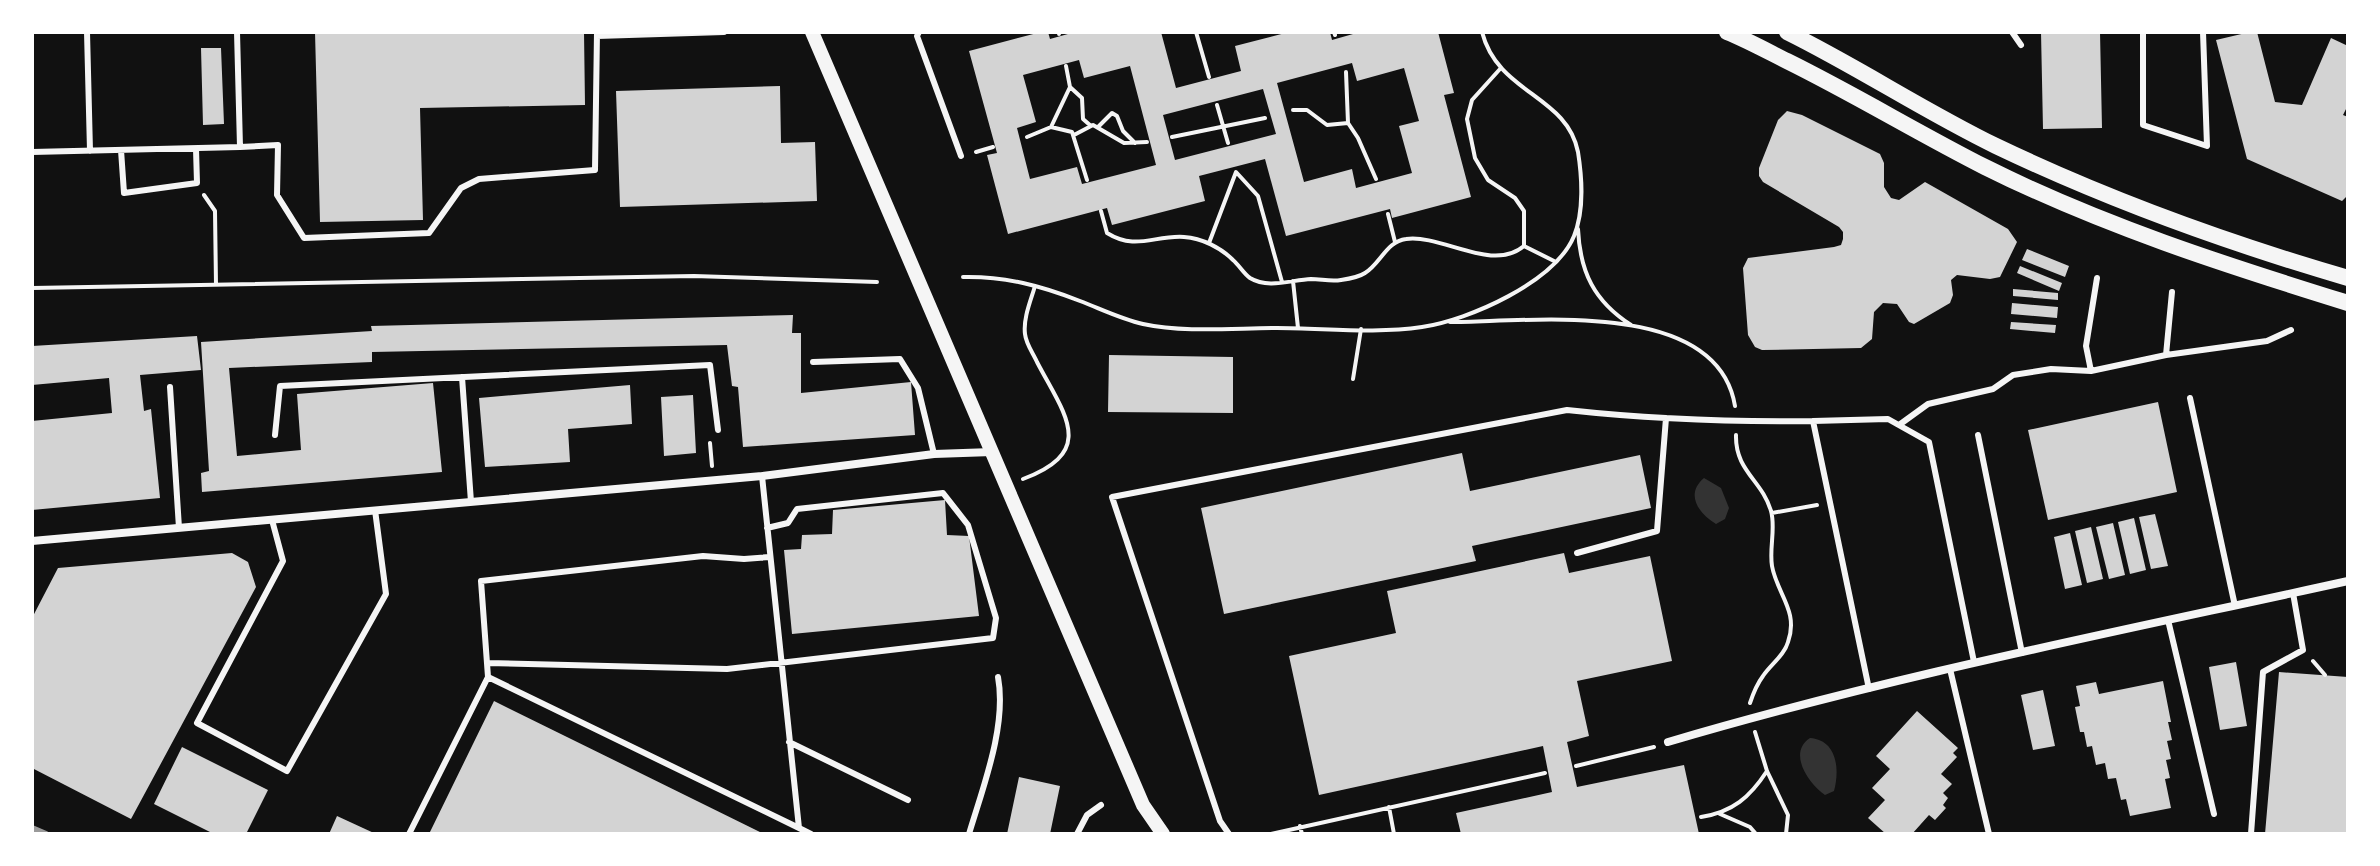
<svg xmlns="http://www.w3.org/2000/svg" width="2380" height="866" font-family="'Public Sans',sans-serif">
  <rect width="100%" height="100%" fill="#111"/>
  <path fill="#333" d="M1704,478L1721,488L1729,508L1725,519L1716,524C1698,513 1685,494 1704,478Z
    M1810,738C1837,740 1840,769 1834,791L1825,795C1809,784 1787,753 1810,738Z"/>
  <path fill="#d3d3d3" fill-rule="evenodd" d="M315,32H584L585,105L420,108L423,220L320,222Z
    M1041,32H1048L1050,39L1075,32H1161L1176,88L1241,71L1235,46L1289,32H1330L1332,40L1360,32H1438L1454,93L1444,95L1471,197L1392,218L1390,209L1286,236L1265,159L1199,176L1205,201L1112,225L1107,208L1008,234L987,155L997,153L969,51ZM1079,60L1084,78L1130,66L1156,165L1082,184L1077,167L1030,179L1017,128L1036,122L1023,75ZM1352,63L1357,81L1404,68L1419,121L1399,126L1412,173L1356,188L1352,169L1304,182L1277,83ZM1263,89L1276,134L1175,160L1163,115Z
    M2041,32H2100L2102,128L2043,129Z
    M2250,32H2257L2275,102L2302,105L2331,38L2348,46V105L2343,115L2348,117V195L2342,201L2247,159L2216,40Z
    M201,48H221L224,124L203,125Z
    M780,86L781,143L815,142L817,201L620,207L616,91Z
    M1787,111L1802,115L1880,154L1884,163V187L1891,198L1899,200L1925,182L2008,229L2017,242L2000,277L1990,279L1957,275L1951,280L1953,295L1950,303L1914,324L1909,322L1897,304L1883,303L1874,312L1872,339L1861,348L1762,350L1755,347L1748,335L1743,268L1748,258L1834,247L1841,245L1843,239V232L1839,227L1763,182L1759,176V168L1778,120Z
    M2027,249L2069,266L2065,277L2022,260Z
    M2020,266L2062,283L2059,291L2017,273Z
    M2013,289L2058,293V300L2013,296Z
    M2012,303L2058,307L2057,318L2011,314Z
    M793,315L792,333H801V393L911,382L915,435L743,447L738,387L732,386L727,345L372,352V362L229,368L237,456L301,450L297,394L433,383L442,472L202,492L201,473L209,471L201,342L372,331L371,326Z
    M2011,322L2056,325L2055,333L2010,329Z
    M197,336L201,370L140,375L144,411L151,409L160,498L32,510V421L112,413L109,378L32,385V346Z
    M1109,355L1233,357V413L1108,412Z
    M630,385L632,424L568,429L570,462L485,467L479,398Z
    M693,395L696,453L664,456L661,397Z
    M2158,402L2177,492L2048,520L2028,430Z
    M1462,453L1470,491L1640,455L1651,508L1472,546L1476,561L1224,614L1201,508Z
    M945,500L947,535L969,536L979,616L792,634L784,550L801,549L802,535L832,534L833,510Z
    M2155,514L2168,566L2151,569L2139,517Z
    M2134,518L2146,570L2130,574L2118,522Z
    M2113,523L2125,575L2109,579L2096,527Z
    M2091,527L2103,579L2087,583L2075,531Z
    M2070,533L2082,585L2065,589L2054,537Z
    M232,553L248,562L256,587L131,819L32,768V618L58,568Z
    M1564,553L1569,573L1650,556L1672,661L1577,681L1589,736L1567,742L1577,787L1684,765L1699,834H1461L1456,813L1552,792L1543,746L1319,795L1289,656L1396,633L1387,591Z
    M2236,662L2247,726L2220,730L2209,667Z
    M2279,672L2348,677V834H2265Z
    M2163,681L2171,722H2168L2172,740L2167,741L2171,759L2166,760L2170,778L2165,779L2171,808L2130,816L2126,799L2121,800L2116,778L2108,779L2105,763L2096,765L2092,746L2087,747L2084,732H2080L2075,707L2080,706L2076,686L2096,682L2099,694Z
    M2043,690L2055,746L2033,750L2021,695Z
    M494,701L764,834H429Z
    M1917,711L1958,748L1953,753L1957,757L1941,774L1952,784L1943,793L1948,798L1943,805L1946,808L1935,820L1929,815L1912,834H1886L1868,818L1885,800L1872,788L1890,769L1876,756Z
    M182,747L268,790L246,834H214L154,804Z
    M1019,777L1060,786L1050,834H1007Z
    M337,816L376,834H329Z"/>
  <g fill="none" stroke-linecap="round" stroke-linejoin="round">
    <path stroke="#f5f5f5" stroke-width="4" d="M1059,32V34
      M1196,32L1209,77
      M1334,32L1335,35
      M1346,72L1348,123L1358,138L1376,179
      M1070,87L1082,98L1083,119L1091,126
      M1217,105L1228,143
      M1293,110H1307L1327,125L1348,123
      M1051,127L1072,132L1087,180
      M1098,127L1112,113L1117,116L1123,131L1135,143
      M1074,135L1093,125L1124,143L1147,142
      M1027,137L1051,127L1070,87L1066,66
      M1172,137L1265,118
      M976,152L993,147
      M204,195L215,211L216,285
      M1101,211L1107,233C1136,251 1154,235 1184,237C1202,238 1221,248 1233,260C1239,265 1244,274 1250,278C1268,289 1291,280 1311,279C1321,279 1331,282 1341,280C1348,279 1359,277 1365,273C1380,264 1387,241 1406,239C1442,234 1492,273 1524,246V211L1515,198L1488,180L1475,158L1467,119L1472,100L1500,69
      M1388,214L1395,242
      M1578,229C1580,272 1594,301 1631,325
      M1209,243L1236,172L1258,196L1282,282
      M1524,246L1554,261
      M963,277C1005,276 1042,286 1080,301C1101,309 1121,319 1143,324C1184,333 1235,328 1277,328C1324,328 1375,334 1422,327C1469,320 1555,282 1574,236C1584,212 1582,177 1578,152C1567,95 1498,94 1482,32
      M1293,281L1298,328
      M32,288L694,276L877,282
      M1450,322C1530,322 1717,297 1735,406
      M1353,379L1361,329
      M1736,435C1735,471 1762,480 1771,511C1776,528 1769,548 1772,566C1777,594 1799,611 1788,642C1784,656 1771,664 1763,676C1757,684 1753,694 1750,703
      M710,443L712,466
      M1023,479C1098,451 1064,414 1037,362C1033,353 1026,344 1025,334C1023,318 1031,300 1035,286
      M1772,513L1817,505
      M2313,661L2325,675
      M1755,732L1767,771L1788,815L1786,834
      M1576,766L1654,747
      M1389,807L1394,834
      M1720,814L1750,827L1756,834
      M1701,817C1733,812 1750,797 1767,771
      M1300,826L1302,834
      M1271,834L1545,773"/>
    <path stroke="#f5f5f5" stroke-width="6" d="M87,32L90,151
      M919,32L917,36L961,156
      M2012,32L2021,45
      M2143,32V125L2207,146L2203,32
      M597,36L724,32
      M240,147L278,145L277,195L304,238L429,233L461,188L479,179L595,170L597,32
      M121,150L124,193L197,183L196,149
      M32,152L240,147L237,32
      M2166,355L2172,292
      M813,362L900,359L918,388L934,454
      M2091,371L2086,346L2097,278
      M462,377L471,502
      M170,387L179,528
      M2190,398L2235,606
      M1899,425L1928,404L1993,389L2013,375L2051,369L2091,371L2166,355L2267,341L2291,330
      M275,435L280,386L710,365L718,430
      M1978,435L2022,653
      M762,476L799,828L811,834
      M272,520L283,561L197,723L287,771L386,594L375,510
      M1577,553L1657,531L1666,418
      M770,557L744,559L703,556L481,581L488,677L799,828
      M2168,620L2214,814
      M487,663L727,669L993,638L996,618L968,525L943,493L797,509L788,523L767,528
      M1950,669L1989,834
      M1869,689L1813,421L1888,419L1929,442L1974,662
      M789,742L908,800
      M409,834L488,677
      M969,834C983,787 1007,726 998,677
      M1077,834L1087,815L1101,805
      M1229,834L1220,821L1112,497L1567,410C1649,419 1731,422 1813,421
      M2251,834L2263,672L2303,650L2293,593"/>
    <path stroke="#f5f5f5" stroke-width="8" d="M32,541L762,476L934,454L992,452
      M1668,742C1891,676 2121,631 2348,581"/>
    <path stroke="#f5f5f5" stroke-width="14" d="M812,32L1143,805L1163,834"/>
    <path stroke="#f5f5f5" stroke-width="16" d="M1727,32C1747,40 1767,51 1787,61C1854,94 1918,133 1985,167C2101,225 2225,265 2348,303
      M1787,32C1858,67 1924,111 1996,146C2109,200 2228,243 2348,278"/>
    <path stroke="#9a9a9a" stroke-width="6" d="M32,828L46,834"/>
  </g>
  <rect width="2380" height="866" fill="none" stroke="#ffffff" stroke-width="68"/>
</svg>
